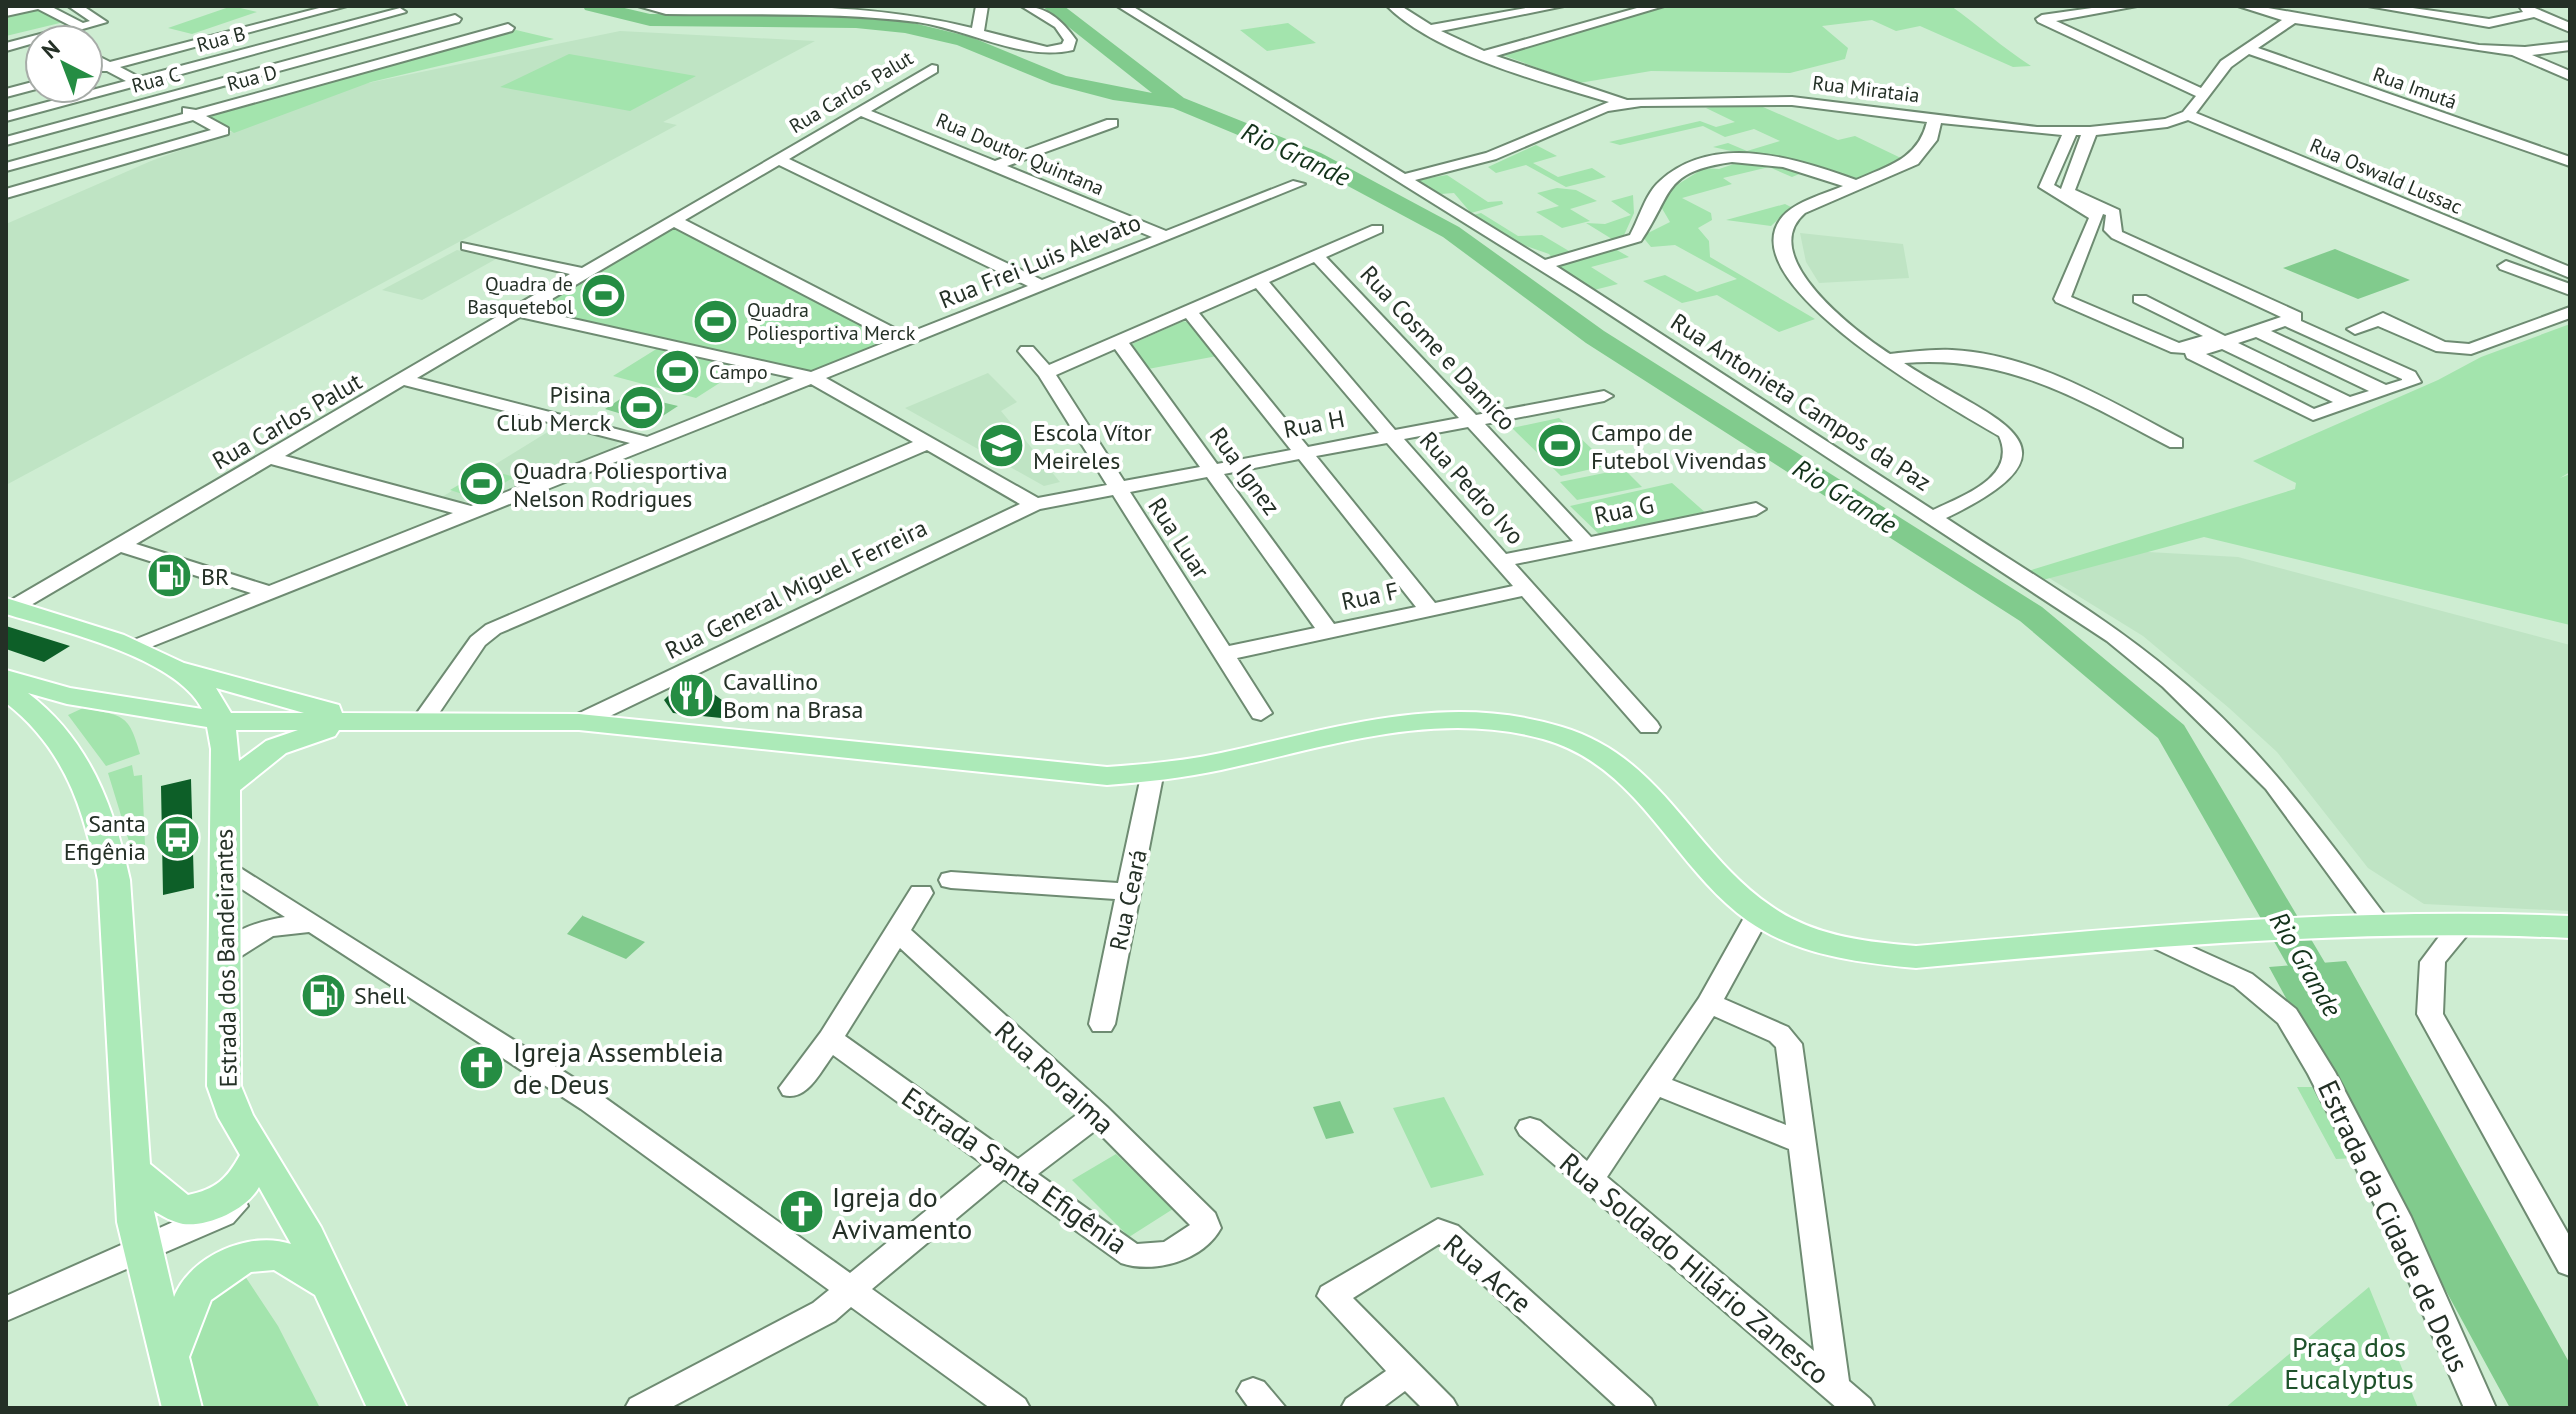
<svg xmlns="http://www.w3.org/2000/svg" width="2576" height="1414" font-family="'PT Sans',sans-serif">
  <rect width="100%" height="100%" fill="#ceedd2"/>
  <path fill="#bfe4c4" d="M620,31L815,41L663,122L677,125L6,485V224L151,161L363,84Z
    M1800,233L1903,244L1909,278L1819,283L1806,262Z
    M457,250L496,259L422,300L382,290Z
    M988,373L1017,402L1001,411L1060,482L1044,486L905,408Z
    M559,425L619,442L611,451L486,500L459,502L442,497Z
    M2130,551L2238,557L2570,645V911L2424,904L2368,868L2277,752L2229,708L2143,636L2041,573Z"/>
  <path fill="#a3e4ad" d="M232,6L257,12L192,34L168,28Z
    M1662,6H1951C1979,26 2003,48 2031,66L2013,67L1920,26L1896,31L1872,20L1822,26L1848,48L1845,59L1790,73L1651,71L1579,83L1497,53Z
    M35,7L64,22L6,36V15Z
    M1288,23L1316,43L1267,51L1240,30Z
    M516,30L554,39L371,82L234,133L206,115Z
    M569,54L696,76L630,111L500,87Z
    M1720,105L1763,107L1838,140L1855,136L1903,159L1857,179L1713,147L1728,143L1747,151L1780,141L1754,129L1725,137L1703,126L1620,145L1609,142L1700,121L1716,127L1735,122L1706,108Z
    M1536,145L1557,156L1533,163L1558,177L1592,168L1606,177L1566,187L1526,165L1496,173L1488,167Z
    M1740,162L1809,170L1792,177L1769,167L1723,178L1732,184L1682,198L1711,213L1712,220L1698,228L1709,241L1710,257L1815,319L1779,332L1717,295L1682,303L1643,281L1665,275L1697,292L1737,279L1675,245L1651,247L1642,236L1670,222L1660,205L1664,193L1704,168L1719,169Z
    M1447,175L1488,202L1502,201L1503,204L1471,213L1454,193L1441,194L1417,180Z
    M1557,188L1576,190L1597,201L1570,209L1590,221L1562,228L1536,212L1559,206L1537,193Z
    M1633,195L1634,213L1620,244L1586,223L1605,224L1631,215L1611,201Z
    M1785,204L1791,207L1771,226L1726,220Z
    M1481,213L1518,236L1542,235L1569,251L1603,242L1629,257L1591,267L1618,284L1594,290L1562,270L1549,254L1523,245L1473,215Z
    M671,224L890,340L802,377L522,312Z
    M1183,321L1191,323L1217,356L1148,369L1132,344Z
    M2570,324V472L2560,478L2570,474V625L2204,537L2039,581L2025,572L2295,489L2296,483L2253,461L2438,380L2481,357Z
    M658,348L743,368L696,398L613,376Z
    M1559,418L1609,465L1561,476L1512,428Z
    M486,469L514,477L478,499L450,490Z
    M1624,469L1642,487L1577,500L1560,482Z
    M1672,483L1707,514L1603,538L1570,506Z
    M83,708C123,716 129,713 140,754L106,766L68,715Z
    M132,765L134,776L142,775L145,845L131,848L108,773Z
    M2297,1087H2318L2357,1158L2336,1159Z
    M1444,1097L1484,1175L1431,1188L1393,1108Z
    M1116,1154L1173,1209L1129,1237L1072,1180Z
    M239,1267L278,1326L320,1408H198L183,1364L203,1285Z
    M2369,1287L2418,1408H2225Z"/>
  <path fill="#81cb8d" d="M2335,249L2410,280L2358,299L2283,268Z
    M628,394L678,406L652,423L605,409Z
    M583,915V916L645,942L626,959L567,934Z
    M2346,961L2570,1364V1408H2510L2269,967Z
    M1340,1101L1354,1133L1326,1139L1313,1107Z"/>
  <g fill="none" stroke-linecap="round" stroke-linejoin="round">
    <path fill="#81cb8d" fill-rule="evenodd" d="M583,6H616L650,14L856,16L905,21L971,37L1066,76L1152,93L1042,6H1064L1184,98L1321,153L1459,227L1604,331L2042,607L2184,725L2350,1005L2344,1015L2330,1019L2316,1015L2158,738L2020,621L1586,343L1443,237L1305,163L1173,108L1113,100L1052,84L957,45L905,33L856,28L650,26L585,10Z"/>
  </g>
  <path fill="#0d5f28" d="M6,626L70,646L44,662L6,649Z
    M695,680L750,721L673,713L664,700L674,690Z
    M191,779L194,888L163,895L161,786Z"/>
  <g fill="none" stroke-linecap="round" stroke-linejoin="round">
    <defs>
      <path id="minor" d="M17,6H50L83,23L90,21L68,6H83L107,22L6,51V43L71,26L38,9L6,16V8Z
        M327,6H347L120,67L139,77L400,8L406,12L149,83L150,89L136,86L6,121V113L126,81L107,71H97V65L88,60V51L110,62Z
        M638,6C749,6 864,1 972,28L976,6H988L984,31L1047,47L1062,44L1064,40L1055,27L1021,6C1046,6 1062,20 1076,40L1073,50C1021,62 969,29 917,22C835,12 749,15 666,14Z
        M1117,6H1132L1405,174L1486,153L1609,102C1541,82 1435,54 1387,6H1401L1431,25L1537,6H1564L1441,31L1484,51L1644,6H1664L1496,56L1627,100L1792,97L2037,127H2090L2165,119L2183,112L2196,96L2038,22L2036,19L2042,15L2106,6H2137L2056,21L2201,88L2221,61L2282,20L2238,6H2257L2479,45L2525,47L2570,42V50L2532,55L2570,71V80L2512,55L2295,23L2258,48L2570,157V166L2249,54L2231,67L2196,113L2570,267V278L2188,120L2167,127L2096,135L2075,190L2119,210L2122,232L2301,313V321L2415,372L2421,382L2313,420L2187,358L2185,353L2171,352L2056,302L2054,299L2089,218L2039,187L2062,135L1941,123L1937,140L1918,164L1805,213C1755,256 1856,332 1890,354C1910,352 1931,349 1952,350C2035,354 2111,402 2182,439V447H2170C2082,401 2007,354 1904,363C1986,418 2100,444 1946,518C2023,569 2105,616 2176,676C2260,745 2322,832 2387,918L2391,924L2387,930H2369L2266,789L2163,687L2107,641L1577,293ZM1792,105L1927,122C1918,159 1888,166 1856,180C1796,158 1714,132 1660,181C1645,194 1640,217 1630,235L1545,260L1415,180L1496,159L1608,111L1641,106ZM2076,135H2081L2061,189L2054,185ZM1732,162L1783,167L1843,186C1824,194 1797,201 1783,216C1724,283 1957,411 1999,436C2018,477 1962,496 1933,510L1556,266L1641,241C1674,192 1662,172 1732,162ZM2103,214L2106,215L2104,230L2112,238L2281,317L2225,336L2146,296H2134V302L2203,336L2179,343L2071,297ZM2285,326L2402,379V380L2386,385L2271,331ZM2256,337L2369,391L2350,397L2238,343ZM2222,349L2333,402L2314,409L2206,354Z
        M2368,6H2399L2489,19L2523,12L2519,6H2530L2570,23V32L2534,17L2489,27Z
        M455,15L461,19L459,22L6,145V137Z
        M508,24L514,28L512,31L206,116L228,128V134L6,198V189L211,130L193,120L6,171V163L183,114V108L196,110Z
        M932,65L937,66V72L871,111L995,161L1107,120H1117V126L1007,166L1166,231L1293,181L1305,184L826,378L1038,498L1107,485L1039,376L1018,351L1021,347H1033L1049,365L1372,226H1382V232L1326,257L1476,415L1604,391L1613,396L1604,401L1485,424L1591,537L1756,503L1766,509L1756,515L1515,564L1657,722L1660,727L1657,732H1641L1522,596L1237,658L1272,713L1261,720L1253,718L1113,495L1040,509L587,727H571L568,722L571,717L1020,504L927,450L500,633L485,645L431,725H415L412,720L471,637L486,625L913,442L811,384L138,652L131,654L120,648L124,644L251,593L121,552L19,612L6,613V603L570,274L462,249V243L582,268ZM861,116L1152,237L1042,280L789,159ZM779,165L1028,286L906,334L685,220ZM674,227L891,340L811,372L533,310ZM1314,262L1459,418L1395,430L1269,282ZM1256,288L1379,433L1308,447L1199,313ZM520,317L794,378L647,437L417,378ZM1186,318L1291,450L1217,464L1129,343ZM1115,349L1200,467L1124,481L1056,375ZM404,385L630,443L471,506L285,456ZM1468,427L1573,541L1506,554L1404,439ZM1387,443L1513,586L1435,603L1316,456ZM1299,459L1416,607L1334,624L1224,474ZM271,464L453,513L269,586L136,544ZM1207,477L1315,628L1229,646L1130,492Z
        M40,80V88L6,97V89Z
        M2506,261L2570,284V295L2500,269L2498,266Z
        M2570,307V318L2471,354L2436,351L2378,326L2355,334L2347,329L2383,313L2445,342L2469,344Z
        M1152,769L1163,776L1115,1024L1111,1031H1093L1089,1024L1115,899L951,888L942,886L939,880L942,874L951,872L1118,883L1141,776Z
        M226,859L601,1095L850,1273L983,1164L833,1055C820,1072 807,1102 783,1095L779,1088L821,1032L912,887H930L933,893L911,930L1107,1107L1215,1213L1221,1228C1203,1261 1154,1274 1121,1263L1004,1179L872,1289L1025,1399L1030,1408H990L851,1307L835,1321L670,1408H625L630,1399L813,1303L829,1290L581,1109L309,932L273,936L235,960H217L213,954C228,930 260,921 285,917L217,873L214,867L217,861ZM900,948L1079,1113L1018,1159L845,1036ZM1096,1130L1190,1225L1164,1242L1137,1244L1038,1174Z
        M1759,905L1768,907L1771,913L1724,999L1788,1027L1802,1044L1849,1381L1870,1399L1875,1408H1837L1520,1135L1516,1128L1520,1121L1530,1118L1540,1121L1587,1161L1699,998L1750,907ZM1714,1016L1770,1041L1776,1047L1786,1125L1672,1080ZM1660,1097L1789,1149L1814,1351L1607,1177Z
        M2465,915L2474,917L2477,923L2445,962L2443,1014L2570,1237V1276L2559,1272L2417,1014L2420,962L2444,930L2456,917Z
        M2152,929L2252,974L2296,1009L2335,1072L2411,1217L2496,1408H2464L2381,1217L2308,1074L2278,1023L2234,986L2143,943L2139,937L2143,931Z
        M234,1195L244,1198L248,1206L233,1223L6,1321V1296Z
        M1438,1219L1458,1226L1651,1399L1656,1408H1618L1439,1244L1353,1298L1453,1399L1458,1408H1422L1405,1391L1382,1408H1341L1346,1399L1386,1371L1317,1296L1321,1287Z
        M1253,1378L1264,1382L1286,1408H1249L1237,1391L1242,1382Z"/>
      <path id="major" d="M6,598L124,635L184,663L339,705L342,713L579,714L1107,767C1146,764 1184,761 1221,753C1335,728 1447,691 1562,727C1663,757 1691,851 1771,906C1813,936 1866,942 1916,946C2134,927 2351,907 2570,916V938C2351,928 2134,948 1916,968C1860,963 1796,955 1748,921C1672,867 1640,766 1543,739C1435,709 1327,747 1221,770C1183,778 1146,782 1107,785L579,730H339L335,736L286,753L240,790L241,1086L253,1115L321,1227L407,1408H367L315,1295L274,1270L251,1272L211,1300L189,1357L202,1408H162L117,1222L98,880C84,810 65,749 6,703V670L70,688L202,709C176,657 58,630 6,614ZM216,688L304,713H231ZM28,693L67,704L207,727L211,749L207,1086L218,1117L240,1155C227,1179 216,1189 188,1195L150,1164L130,880C114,807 90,740 28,693ZM236,730H298L266,741L239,761ZM259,1187L291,1244C250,1230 190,1256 174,1297L154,1211C162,1216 173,1222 183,1224C209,1227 247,1209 259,1187Z"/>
    </defs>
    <use href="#minor" stroke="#6e8b72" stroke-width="4"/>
    <use href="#major" stroke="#fff" stroke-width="4"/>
    <use href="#minor" fill="#fff" fill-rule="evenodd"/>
    <use href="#major" fill="#aceab8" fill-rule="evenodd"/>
  </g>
  <defs>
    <symbol id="stadium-disc" viewBox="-11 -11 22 22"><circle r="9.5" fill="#258d43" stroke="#fff"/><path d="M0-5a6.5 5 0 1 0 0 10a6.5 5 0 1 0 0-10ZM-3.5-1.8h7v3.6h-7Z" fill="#fff"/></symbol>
    <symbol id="school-disc" viewBox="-11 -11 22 22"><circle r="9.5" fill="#258d43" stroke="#fff"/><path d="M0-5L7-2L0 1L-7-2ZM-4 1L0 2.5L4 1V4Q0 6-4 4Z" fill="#fff"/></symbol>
    <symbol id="fuel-disc" viewBox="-11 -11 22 22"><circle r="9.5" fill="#258d43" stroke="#fff"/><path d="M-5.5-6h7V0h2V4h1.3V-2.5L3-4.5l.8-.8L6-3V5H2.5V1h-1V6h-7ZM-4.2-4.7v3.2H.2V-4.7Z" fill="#fff"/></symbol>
    <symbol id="restaurant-disc" viewBox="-11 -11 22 22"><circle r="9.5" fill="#258d43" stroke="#fff"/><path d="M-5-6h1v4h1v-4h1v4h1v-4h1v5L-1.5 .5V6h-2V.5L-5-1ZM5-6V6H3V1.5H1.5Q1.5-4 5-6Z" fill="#fff"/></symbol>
    <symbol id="bus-disc" viewBox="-11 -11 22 22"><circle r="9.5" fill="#258d43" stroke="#fff"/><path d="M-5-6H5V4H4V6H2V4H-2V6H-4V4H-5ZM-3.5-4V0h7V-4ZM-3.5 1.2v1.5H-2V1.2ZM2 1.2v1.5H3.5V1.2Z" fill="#fff"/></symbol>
    <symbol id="church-disc" viewBox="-11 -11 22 22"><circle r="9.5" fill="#258d43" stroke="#fff"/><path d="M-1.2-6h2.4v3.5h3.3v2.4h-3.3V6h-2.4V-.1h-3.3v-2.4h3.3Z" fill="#fff"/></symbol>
  </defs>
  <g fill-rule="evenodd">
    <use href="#stadium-disc" x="578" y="270" width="51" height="51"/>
    <use href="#stadium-disc" x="690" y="296" width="51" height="51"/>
    <use href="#stadium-disc" x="652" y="346" width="51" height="51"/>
    <use href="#stadium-disc" x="616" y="382" width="51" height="51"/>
    <use href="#school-disc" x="976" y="420" width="51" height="51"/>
    <use href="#stadium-disc" x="1534" y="420" width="51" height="51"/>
    <use href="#stadium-disc" x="456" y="458" width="51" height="51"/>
    <use href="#fuel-disc" x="144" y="550" width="51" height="51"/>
    <use href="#restaurant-disc" x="666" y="670" width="51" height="51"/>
    <use href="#bus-disc" x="152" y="812" width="51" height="51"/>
    <use href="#fuel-disc" x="298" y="970" width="51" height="51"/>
    <use href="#church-disc" x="456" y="1042" width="51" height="51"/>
    <use href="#church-disc" x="776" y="1186" width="51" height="51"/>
  </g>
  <g text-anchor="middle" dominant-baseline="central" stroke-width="8" stroke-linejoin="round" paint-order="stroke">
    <g font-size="20" fill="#243026" stroke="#fff">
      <text transform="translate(221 39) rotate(-15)">Rua B</text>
      <text transform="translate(252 78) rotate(-15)">Rua D</text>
      <text transform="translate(156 80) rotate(-15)">Rua C</text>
      <text transform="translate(2415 88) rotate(20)">Rua Imutá</text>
      <text transform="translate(1866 89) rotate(7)">Rua Mirataia</text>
      <text transform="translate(851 92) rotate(-31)">Rua Carlos Palut</text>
      <text transform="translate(1020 154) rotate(23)">Rua Doutor Quintana</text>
      <text transform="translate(2386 176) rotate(23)">Rua Oswald Lussac</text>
    </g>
    <g font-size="20" fill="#243026" stroke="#fff" text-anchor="start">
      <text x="573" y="284" text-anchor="end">Quadra de<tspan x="573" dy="23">Basquetebol</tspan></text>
      <text x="747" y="310">Quadra<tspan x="747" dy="23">Poliesportiva Merck</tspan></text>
      <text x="709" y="372">Campo</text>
    </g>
    <g font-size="24" fill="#243026" stroke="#fff">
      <text transform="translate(1040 261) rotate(-22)">Rua Frei Luis Alevato</text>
      <text transform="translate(1438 348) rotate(47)">Rua Cosme e Damico</text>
      <text transform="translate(1801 402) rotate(33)">Rua Antonieta Campos da Paz</text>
      <text transform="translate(287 421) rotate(-30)">Rua Carlos Palut</text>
      <text transform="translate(1314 424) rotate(-11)">Rua H</text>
      <text transform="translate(1245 471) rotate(54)">Rua Ignez</text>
      <text transform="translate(1472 488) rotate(48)">Rua Pedro Ivo</text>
      <text transform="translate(1624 510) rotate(-12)">Rua G</text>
      <text transform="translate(1179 538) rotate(57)">Rua Luar</text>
      <text transform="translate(796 589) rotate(-26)">Rua General Miguel Ferreira</text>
      <text transform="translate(1370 596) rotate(-12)">Rua F</text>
      <text transform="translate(1128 900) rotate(-78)">Rua Ceará</text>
      <text transform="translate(226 958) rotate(-91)">Estrada dos Bandeirantes</text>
    </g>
    <g font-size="24" fill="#243026" stroke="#fff" text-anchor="start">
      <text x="611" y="394" text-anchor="end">Pisina<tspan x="611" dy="28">Club Merck</tspan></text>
      <text x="1033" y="432">Escola Vítor<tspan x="1033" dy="28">Meireles</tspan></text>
      <text x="1591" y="432">Campo de<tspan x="1591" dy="28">Futebol Vivendas</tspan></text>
      <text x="513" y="470">Quadra Poliesportiva<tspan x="513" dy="28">Nelson Rodrigues</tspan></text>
      <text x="201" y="576">BR</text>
      <text x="723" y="681">Cavallino<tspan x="723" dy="28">Bom na Brasa</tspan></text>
      <text x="146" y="823" text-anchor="end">Santa<tspan x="146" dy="28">Efigênia</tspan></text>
      <text x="354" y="995">Shell</text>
    </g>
    <g font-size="26" font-style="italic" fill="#13321a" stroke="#fff">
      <text transform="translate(1296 154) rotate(25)">Rio Grande</text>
      <text transform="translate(1845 496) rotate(32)">Rio Grande</text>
      <text transform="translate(2306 964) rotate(60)">Rio Grande</text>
    </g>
    <g font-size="28" fill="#243026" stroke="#fff" text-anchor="start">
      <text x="513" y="1051">Igreja Assembleia<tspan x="513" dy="32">de Deus</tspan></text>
      <text x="832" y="1196">Igreja do<tspan x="832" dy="32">Avivamento</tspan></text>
    </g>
    <g font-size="28" fill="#243026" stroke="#fff">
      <text transform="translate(1055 1077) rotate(43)">Rua Roraima</text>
      <text transform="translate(1015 1170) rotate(35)">Estrada Santa Efigênia</text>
      <text transform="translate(2394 1226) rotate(65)">Estrada da Cidade de Deus</text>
      <text transform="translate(1695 1268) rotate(40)">Rua Soldado Hilário Zanesco</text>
      <text transform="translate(1488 1273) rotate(40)">Rua Acre</text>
    </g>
    <g font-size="28" fill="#1e522a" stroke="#fff">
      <text x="2349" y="1346">Praça dos<tspan x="2349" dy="32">Eucalyptus</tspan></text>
    </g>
  </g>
  <rect width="2576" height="1414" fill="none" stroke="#243026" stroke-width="16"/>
  <g transform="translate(64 64) rotate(318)"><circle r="38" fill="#ffffff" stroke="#a7aca8" stroke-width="2"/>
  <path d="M0-6L14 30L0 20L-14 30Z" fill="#258d43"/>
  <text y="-12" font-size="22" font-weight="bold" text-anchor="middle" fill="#243026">N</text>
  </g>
</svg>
